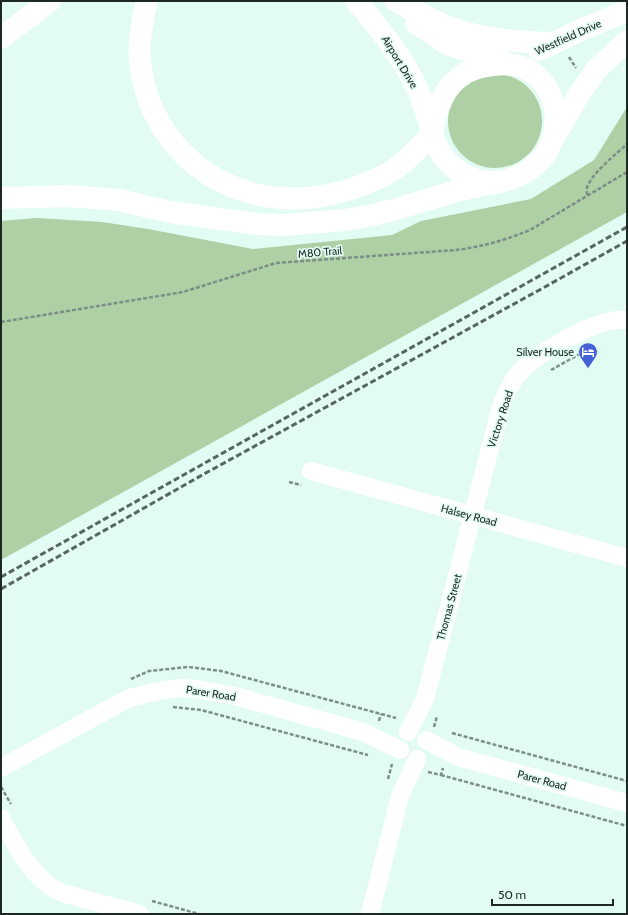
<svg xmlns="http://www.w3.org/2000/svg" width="628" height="915" font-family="Cabin,sans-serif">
  <rect width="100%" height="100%" fill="#e2fbf3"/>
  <path fill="#afcfa4" d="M448 121a47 47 0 1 1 94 0a47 47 0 1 1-94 0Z
    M627,107V212L1,560V221L36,218L102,222L148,229L253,249L392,235L421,221L531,199L594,160Z"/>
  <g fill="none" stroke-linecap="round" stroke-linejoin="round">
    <path stroke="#7d8e89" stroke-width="2.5" stroke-dasharray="4 2" stroke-linecap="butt" d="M569,57L576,68
      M587,195C587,191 586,187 589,183C597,169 615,155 627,144
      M1,322L183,292L276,263L456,250C481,247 506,240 530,230L627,172
      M551,370L594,346
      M289,482L301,485
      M131,679L149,671L188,667L221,671L396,718
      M173,707L201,710L368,755
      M379,721L381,714
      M434,727L437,716
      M452,733L627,781
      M428,772L441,775L443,768
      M441,775L627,826
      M388,779L392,764
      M1,787L11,804
      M152,901L199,914"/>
    <path stroke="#fff" stroke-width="18" d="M311,471L627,558
      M408,732L425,699L500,410C505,396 510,383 520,372C535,355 578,331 599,324C608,321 618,319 627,320
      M426,740L458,757L627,803
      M1,768L129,698L164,690L180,688L197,689L239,697L363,732L400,750
      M1,818C17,847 31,878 62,893L140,914
      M370,914L400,796L417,759"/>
    <path stroke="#fff" stroke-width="22" d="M356,1C376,24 395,47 410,74C419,90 425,107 430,125C433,133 434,143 439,150C449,169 472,183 494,182C513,181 531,172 543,157C554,144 558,122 554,105C544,72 520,59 487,66C474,68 461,74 452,84C441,96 436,114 432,130
      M396,1C415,11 434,22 454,29C486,40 518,42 551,43
      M416,23L447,44L503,62
      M539,50L585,28L627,11
      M555,136L578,96L596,70L627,41"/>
    <path stroke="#fff" stroke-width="22" d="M147,1C141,24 137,47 141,70C156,162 243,215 332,194C354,189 377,181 396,168C410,159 421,145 433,133
      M1,38L50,1
      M1,198L68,196L119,200L170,212L257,224L284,225L345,220L368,216L393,210L460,190L500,182"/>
    <path stroke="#576661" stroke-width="3" stroke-dasharray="6 3" stroke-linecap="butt" d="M1,577L627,227
      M1,589L204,474L543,288L627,241"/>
  </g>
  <defs>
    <symbol id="hotel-pin" viewBox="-11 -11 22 30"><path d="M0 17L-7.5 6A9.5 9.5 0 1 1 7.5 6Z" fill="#4562d6" stroke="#e2fbf3"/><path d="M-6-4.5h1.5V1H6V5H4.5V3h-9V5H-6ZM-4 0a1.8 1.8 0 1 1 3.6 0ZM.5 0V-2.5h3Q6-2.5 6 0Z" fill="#fff"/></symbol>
  </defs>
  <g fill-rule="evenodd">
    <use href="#hotel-pin" x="577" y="341" width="22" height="30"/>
  </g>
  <g text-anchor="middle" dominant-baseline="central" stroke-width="3.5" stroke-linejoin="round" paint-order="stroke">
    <g font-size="11" fill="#1d2724" stroke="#e2fbf3">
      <text transform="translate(568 37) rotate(-24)">Westfield Drive</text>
      <text transform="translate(400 62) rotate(59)">Airport Drive</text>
      <text transform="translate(320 252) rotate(-5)">M80 Trail</text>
      <text transform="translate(500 419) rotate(-72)">Victory Road</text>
      <text transform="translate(469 515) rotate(15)">Halsey Road</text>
      <text transform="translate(449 607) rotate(-75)">Thomas Street</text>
      <text transform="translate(211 693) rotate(9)">Parer Road</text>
      <text transform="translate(542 780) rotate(15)">Parer Road</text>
    </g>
    <g font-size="11" fill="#1d2724" stroke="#e2fbf3" text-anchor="end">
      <text x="574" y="352">Silver House</text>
    </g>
  </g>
  <rect width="628" height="915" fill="none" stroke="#1d2724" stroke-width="4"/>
  <path d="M492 899v6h121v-6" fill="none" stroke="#1d2724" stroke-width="2"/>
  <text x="498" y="899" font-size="12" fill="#1d2724" stroke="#e2fbf3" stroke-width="3" paint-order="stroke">50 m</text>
</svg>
